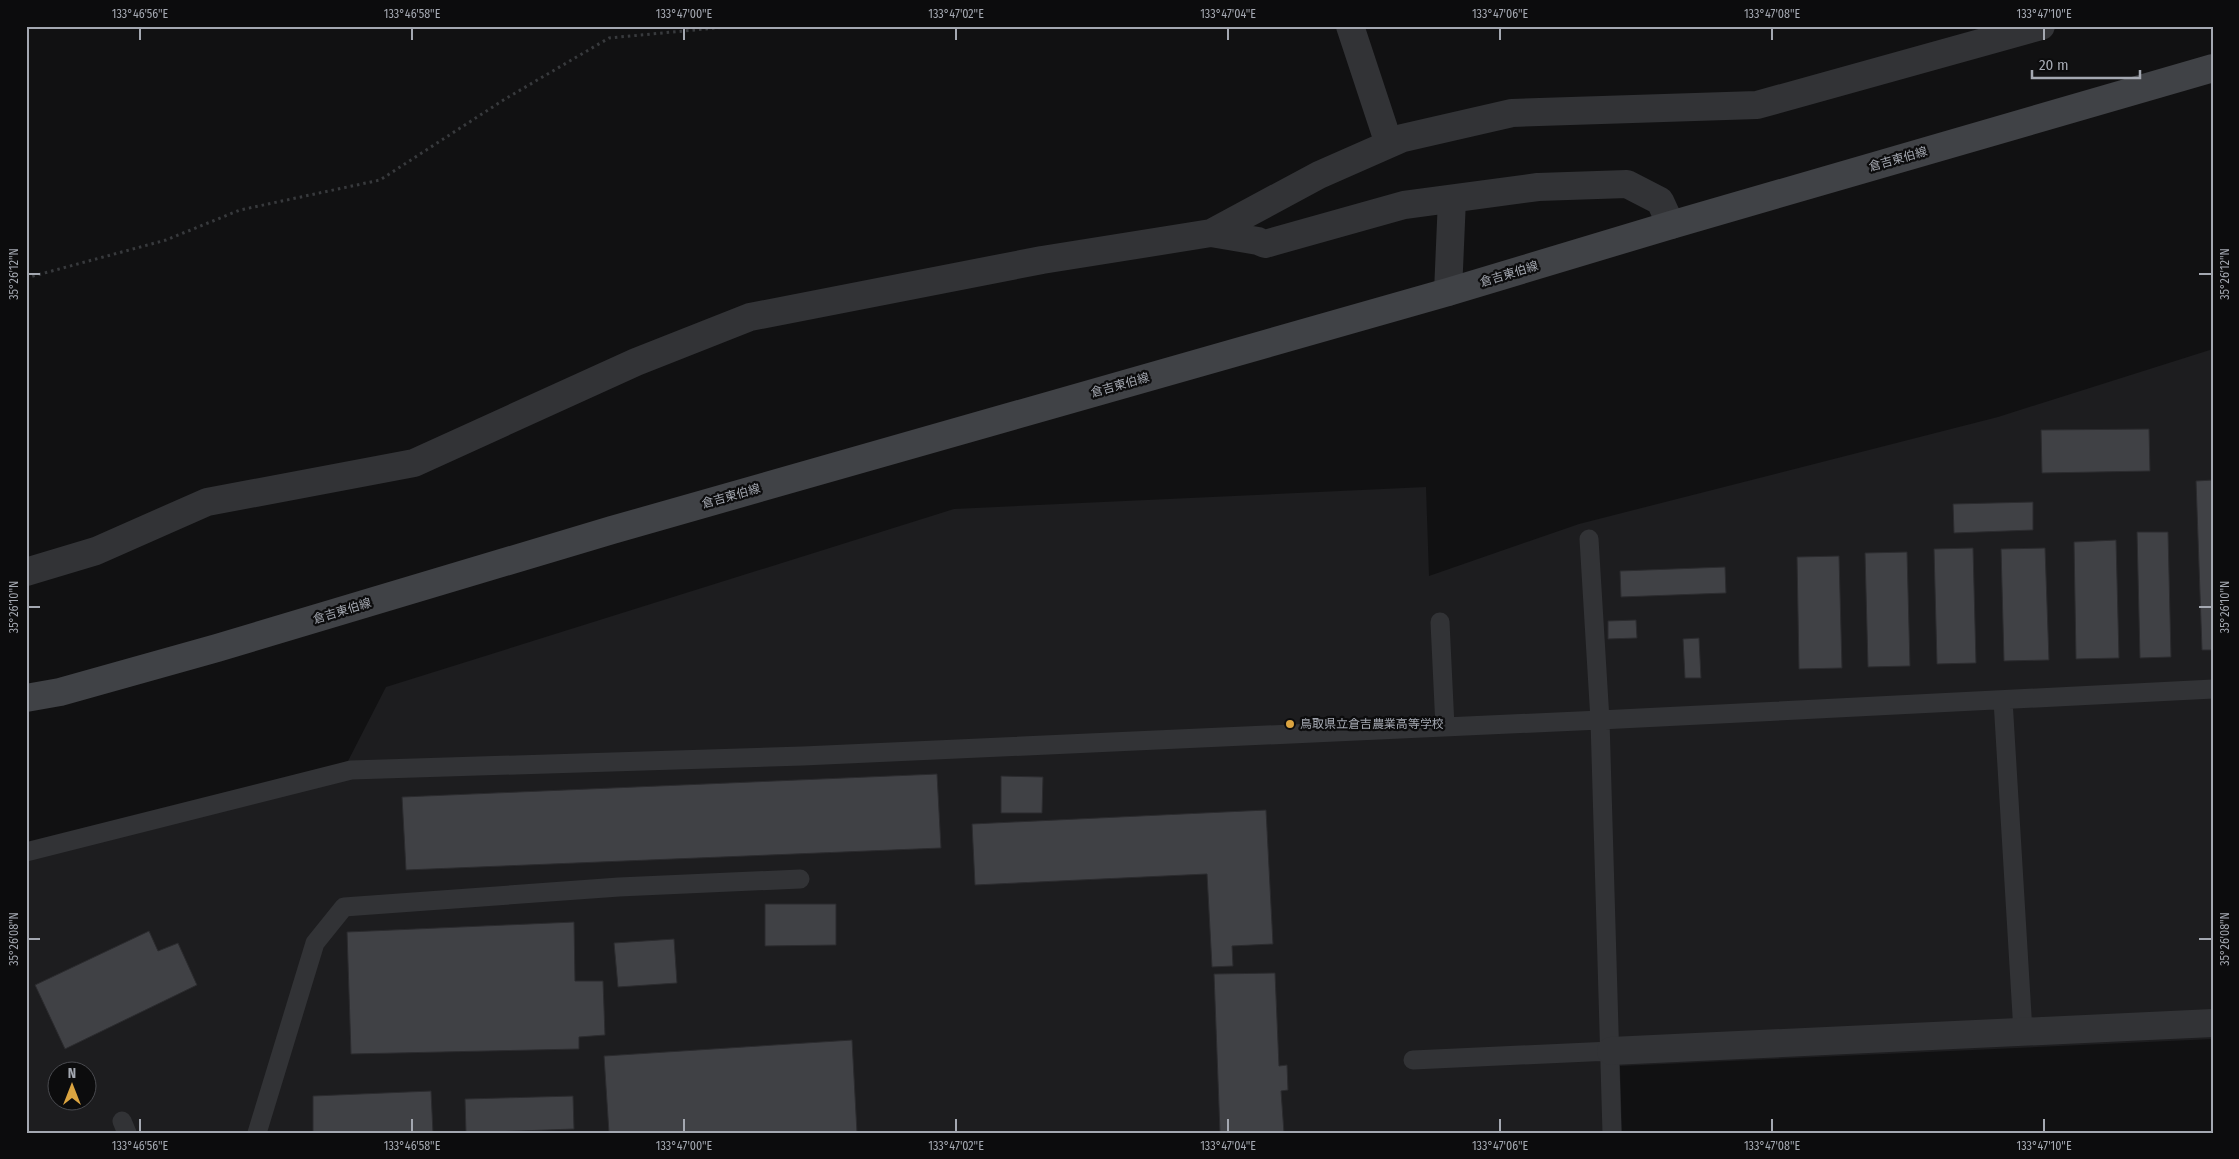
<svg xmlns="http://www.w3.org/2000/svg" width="2239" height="1159" font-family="'Fira Sans Condensed','Noto Sans JP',sans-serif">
  <rect width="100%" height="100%" fill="#111112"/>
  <path fill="#1d1d1f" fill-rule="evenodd" d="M2213,349V1039L1620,1066L1622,1133H26V847L311,773L348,761L386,687L954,509L1426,487L1429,576L1579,524L1998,417ZM58,1072H88V1102H58Z"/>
  <path fill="#404145" stroke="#2b2b2e" d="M2149,429L2150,471L2042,473L2041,430Z
    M2213,480V650H2202L2196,481Z
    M2033,502V530L1954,533L1953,504Z
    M2137,532H2168L2171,657L2140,658Z
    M2116,540L2119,658L2076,659L2074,542Z
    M1973,548L1976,663L1937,664L1934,549Z
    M2045,548L2049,660L2004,661L2001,549Z
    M1907,552L1910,666L1868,667L1865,553Z
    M1839,556L1842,668L1799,669L1797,557Z
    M1725,567L1726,593L1621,597L1620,571Z
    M1636,620L1637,638L1608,639V621Z
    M1699,638L1701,678H1685L1683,639Z
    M937,774L941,848L406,870L402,797Z
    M1001,776L1043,777L1042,813H1001Z
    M1266,810L1273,944L1232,946L1233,966L1212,967L1207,874L975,885L972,824Z
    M765,904H836V945L765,946Z
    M574,922L575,981H603L605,1035L579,1037V1049L351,1054L347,932Z
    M149,931L158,951L178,943L197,985L65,1049L35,985Z
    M674,939L677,983L618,987L614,943Z
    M1275,973L1279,1066L1287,1065L1288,1090L1281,1091L1284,1133H1220L1214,974Z
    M852,1040L857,1133H609L604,1056Z
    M431,1091L433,1133H313V1096Z
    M573,1096L574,1129L466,1133L465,1099Z"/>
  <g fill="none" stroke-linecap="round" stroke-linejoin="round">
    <path stroke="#383a3d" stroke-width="3" stroke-dasharray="2.5 4" stroke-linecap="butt" d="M26,278L166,240L240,210L380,180L505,99L609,38L737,26"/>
    <path stroke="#323336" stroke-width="19" d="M1589,539L1600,720L1612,1133
      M1440,622L1445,727
      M2003,700L2023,1032
      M26,852L351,770L803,756L1600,720L2213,689
      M1413,1060L1611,1051
      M122,1121L127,1133
      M257,1133L315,943L344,907L619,887L800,879"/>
    <path stroke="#323336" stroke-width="28" d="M1350,26L1389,144
      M1211,233L1319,175L1403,138L1512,113L1757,105L2041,26
      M1448,292L1452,199
      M26,572L96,551L207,502L414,463L636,362L750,317L1042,260L1211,233L1258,241L1265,244L1404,205L1538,187L1627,184L1660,201L1671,225
      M1611,1051L2213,1023"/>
    <path stroke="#404246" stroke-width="28" d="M26,698L60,692L217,648L612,530L1448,292L1671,225L2213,68"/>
  </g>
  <path fill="none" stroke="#a4a8b1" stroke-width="2" d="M140,28V40M412,28V40M684,28V40M956,28V40M1228,28V40M1500,28V40M1772,28V40M2044,28V40M28,274H40M2199,274H2212M28,607H40M2199,607H2212M28,939H40M2199,939H2212M140,1119V1132M412,1119V1132M684,1119V1132M956,1119V1132M1228,1119V1132M1500,1119V1132M1772,1119V1132M2044,1119V1132"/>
  <circle fill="#dba440" stroke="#0c0c0d" stroke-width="2" cx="1290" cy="724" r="5"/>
  <g text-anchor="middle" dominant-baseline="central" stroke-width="4.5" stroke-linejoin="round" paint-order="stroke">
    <g font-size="12" fill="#a4a8b1" stroke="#0c0c0d">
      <text transform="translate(1898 159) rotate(-16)">倉吉東伯線</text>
      <text transform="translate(1509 274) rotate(-17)">倉吉東伯線</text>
      <text transform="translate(1120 385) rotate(-16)">倉吉東伯線</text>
      <text transform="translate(731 496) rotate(-16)">倉吉東伯線</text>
      <text transform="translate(342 611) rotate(-17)">倉吉東伯線</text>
    </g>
    <g font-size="12" fill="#a4a8b1" stroke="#0c0c0d" text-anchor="start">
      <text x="1300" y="724">鳥取県立倉吉農業高等学校</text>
    </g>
  </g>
  <rect width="2239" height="1159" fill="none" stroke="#0c0c0d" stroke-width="55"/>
  <g transform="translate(72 1086)"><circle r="24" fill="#0c0c0d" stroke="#494a4f"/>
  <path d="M0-4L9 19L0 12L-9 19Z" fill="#dba440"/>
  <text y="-8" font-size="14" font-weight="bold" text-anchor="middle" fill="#a4a8b1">N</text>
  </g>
  <path d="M2032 70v8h108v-8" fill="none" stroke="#a4a8b1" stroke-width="2.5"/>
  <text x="2039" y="70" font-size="15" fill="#a4a8b1" stroke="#0c0c0d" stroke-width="4" paint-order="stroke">20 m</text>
  <rect x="28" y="28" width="2184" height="1104" fill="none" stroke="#a4a8b1" stroke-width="2"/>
  <g font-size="12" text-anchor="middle" fill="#a4a8b1">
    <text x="140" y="18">133°46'56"E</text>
    <text x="412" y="18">133°46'58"E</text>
    <text x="684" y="18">133°47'00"E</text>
    <text x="956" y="18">133°47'02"E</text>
    <text x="1228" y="18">133°47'04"E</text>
    <text x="1500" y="18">133°47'06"E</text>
    <text x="1772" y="18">133°47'08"E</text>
    <text x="2044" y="18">133°47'10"E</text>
    <text transform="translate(14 274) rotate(-90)" y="4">35°26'12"N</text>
    <text transform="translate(2225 274) rotate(-90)" y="4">35°26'12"N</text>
    <text transform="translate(14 607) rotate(-90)" y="4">35°26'10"N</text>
    <text transform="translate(2225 607) rotate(-90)" y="4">35°26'10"N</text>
    <text transform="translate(14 939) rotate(-90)" y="4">35°26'08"N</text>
    <text transform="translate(2225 939) rotate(-90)" y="4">35°26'08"N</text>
    <text x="140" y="1150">133°46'56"E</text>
    <text x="412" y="1150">133°46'58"E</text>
    <text x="684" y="1150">133°47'00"E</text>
    <text x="956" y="1150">133°47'02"E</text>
    <text x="1228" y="1150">133°47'04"E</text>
    <text x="1500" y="1150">133°47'06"E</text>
    <text x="1772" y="1150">133°47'08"E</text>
    <text x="2044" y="1150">133°47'10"E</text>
  </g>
</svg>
